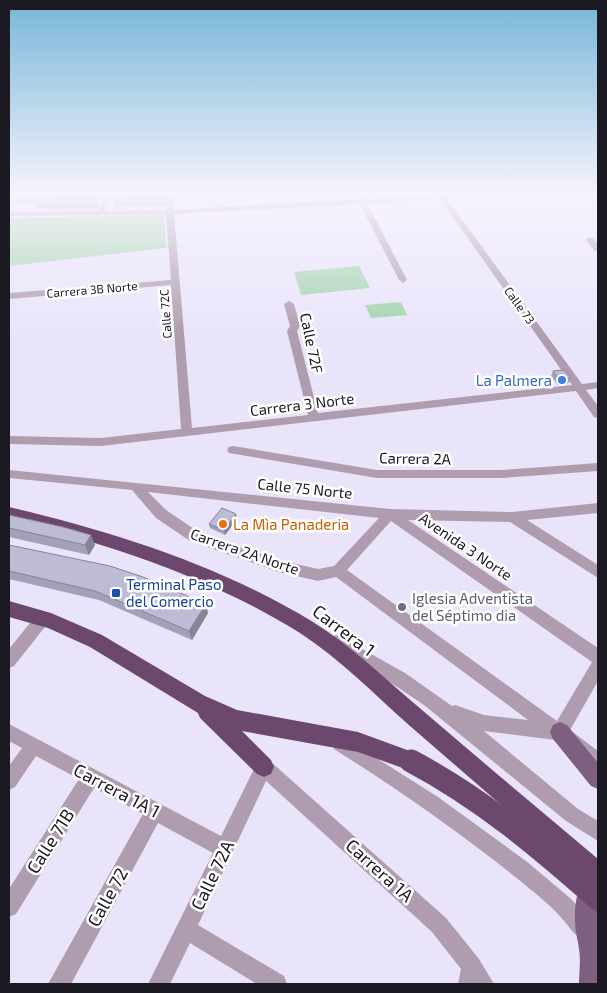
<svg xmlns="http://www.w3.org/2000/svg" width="607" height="993" font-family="'Exo 2',sans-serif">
  <rect width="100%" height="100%" fill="#eae4fb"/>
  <path fill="#a3d3ad" d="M164,215L166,248L9,266V218Z
    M359,266L370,288L301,295L294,272Z
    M401,302L407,315L371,318L365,305Z"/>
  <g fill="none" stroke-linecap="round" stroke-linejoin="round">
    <path fill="#af9daf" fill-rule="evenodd" d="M105,195H112L105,211L166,210L168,195H175L174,210L358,199L356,195H362L365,199L438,195H480L477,197L447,199L582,384L598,382V388L586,390L598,406V418L594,417L576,391L101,446L9,444V436L101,438L181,429L171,285L9,299V293L171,280L166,214L9,216V212L97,211ZM440,199L572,385L318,413L297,331L300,326L294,304L289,301L284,304L290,326L287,331L308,415L192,428L174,214L360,204L399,280L403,283L407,280L367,203Z
      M9,198H37L41,200L37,202H9Z
      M587,238H593L598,244V251H595L587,242Z
      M233,446L377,470H502L598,463V471L502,478H377L229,453L227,450L229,447Z
      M9,470L390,509L512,512L598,503V513L527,520L598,565V578L510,522L408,520L598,648V681L570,730L598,751V770L592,767L555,740L484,731L578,809L598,821V841L566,821L424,705L363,664L331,647L328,642L331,637L336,635L341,637L405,673L452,706L455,705L484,715L528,720L336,577L318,581L279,572L190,541L156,518L132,490L9,478ZM148,492L379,518L334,566L318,569L279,560L200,533L166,510ZM391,521L592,662L557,721L347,570Z
      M43,611L48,613L50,618L48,623L14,666L9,668V649L38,613Z
      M9,724L221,836L258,761L264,758L270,761L446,918L479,959L494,984H458L461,969L432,932L266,781L198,925L284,976L287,984H257L190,943L170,984H148L213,853L158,823L71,984H48L143,814L94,788L16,914L9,917V889L79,779L36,756L15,787L9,790V766L22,748L9,741Z
      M340,735L438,797L526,861L570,898L585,914L595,931L592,938L585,941C573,936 566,921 556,912C548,904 539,896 530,889C468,838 402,792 334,749L332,743L334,737Z"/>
    <path fill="#7e5f7f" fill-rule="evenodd" d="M560,722L567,725L598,763V789L591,786L553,739L550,732L553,725Z
      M598,863V984H579C579,973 581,960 579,949C578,940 575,931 575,922C574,903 579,871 598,863Z"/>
    <path fill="#6c486e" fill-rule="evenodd" d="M9,507C115,532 219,565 313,622C352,646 386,680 422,710C480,760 539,809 598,859V885L590,882C530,830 470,778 410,726C374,694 340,659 300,633C210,577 111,545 9,519Z
      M9,601L51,613L102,635L205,696L237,710L358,732L418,754L421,761L418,768L411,771L358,752L242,731L271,760L274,767L271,774L264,777L257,774L200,718L198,713L90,647L48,628L9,617Z"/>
    <path stroke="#6c486e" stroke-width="23" d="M411,761C481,798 539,847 598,899"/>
  </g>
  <path fill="#a3a1b9" d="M38,195H99L100,199L97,208L36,209L33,200Z
    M115,195H165L166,198L165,206L115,207L113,200Z
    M255,195H278L255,196Z
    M553,371L571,378L569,383L558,385L551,376Z
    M236,514L237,519L225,535L210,528L209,524Z
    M9,515L95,545L89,555L9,537Z
    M9,545L208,613L192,640L99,600L9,579Z"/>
  <path fill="#858396" d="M96,195H99L100,199L97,208L94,199Z
    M164,195H165L166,198L165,206L163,199Z
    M236,514L237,519L225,535L224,530Z
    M91,535L95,545L89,555L85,545Z
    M206,604L208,613L192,640L189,631Z"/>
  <path fill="#bebbd7" stroke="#858396" d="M38,195H96L94,199L33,200Z
    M115,195H164L163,199L113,200Z
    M564,370L571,378L560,380L553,371Z
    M222,508L236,514L224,530L209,524Z
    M9,515L63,527L91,535L85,545L9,528Z
    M9,545L110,566L143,577L206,604L189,631L95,591L9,571Z"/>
  <linearGradient id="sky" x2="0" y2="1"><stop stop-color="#77b6d8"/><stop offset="0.58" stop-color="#f6f3fd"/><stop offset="1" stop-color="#f6f3fd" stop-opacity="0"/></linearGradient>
  <rect width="607" height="334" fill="url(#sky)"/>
  <circle fill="#3f7fe0" stroke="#fff" stroke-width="2" cx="562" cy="380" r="5"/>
  <circle fill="#e8710a" stroke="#fff" stroke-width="2" cx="223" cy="524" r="5"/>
  <rect fill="#1a4fb4" stroke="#fff" stroke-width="2" x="111" y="588" width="10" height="10" rx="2.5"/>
  <circle fill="#6b7280" stroke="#fff" stroke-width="2" cx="402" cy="607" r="5"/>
  <g text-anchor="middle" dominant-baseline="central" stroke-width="5" stroke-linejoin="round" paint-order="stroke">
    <g font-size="12" fill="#1b1922" stroke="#fff">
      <text transform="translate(92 289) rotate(-5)">Carrera 3B Norte</text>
      <text transform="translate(520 305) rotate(54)">Calle 73</text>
      <text transform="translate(165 314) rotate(-94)">Calle 72C</text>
    </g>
    <g font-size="15" fill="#1b1922" stroke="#fff">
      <text transform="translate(312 343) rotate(78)">Calle 72F</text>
      <text transform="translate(302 404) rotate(-7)">Carrera 3 Norte</text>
      <text transform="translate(415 458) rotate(1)">Carrera 2A</text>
      <text transform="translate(305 488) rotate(6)">Calle 75 Norte</text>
      <text transform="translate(466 546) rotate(34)">Avenida 3 Norte</text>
      <text transform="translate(245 551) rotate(19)">Carrera 2A Norte</text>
    </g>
    <g font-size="15" fill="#366cbe" stroke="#fff" text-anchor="end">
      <text x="552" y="380">La Palmera</text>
    </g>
    <g font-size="15" fill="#c56008" stroke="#fff" text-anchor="start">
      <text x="233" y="524">La Mìa Panaderia</text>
    </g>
    <g font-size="15" fill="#164399" stroke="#fff" text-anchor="start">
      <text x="126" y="584">Terminal Paso<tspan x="126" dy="17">del Comercio</tspan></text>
    </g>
    <g font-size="15" fill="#5b616d" stroke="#fff" text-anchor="start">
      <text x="412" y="598">Iglesia Adventista<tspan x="412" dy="17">del Séptimo dia</tspan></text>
    </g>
    <g font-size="18" fill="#1b1922" stroke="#fff">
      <text transform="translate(344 630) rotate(37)">Carrera 1</text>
      <text transform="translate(117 790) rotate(28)">Carrera 1A 1</text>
      <text transform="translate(50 841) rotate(-58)">Calle 71B</text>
      <text transform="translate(380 870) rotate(42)">Carrera 1A</text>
      <text transform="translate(212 875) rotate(-64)">Calle 72A</text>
      <text transform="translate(107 897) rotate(-61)">Calle 72</text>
    </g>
  </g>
  <rect width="607" height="993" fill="none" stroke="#1b1922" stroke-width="20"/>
</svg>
